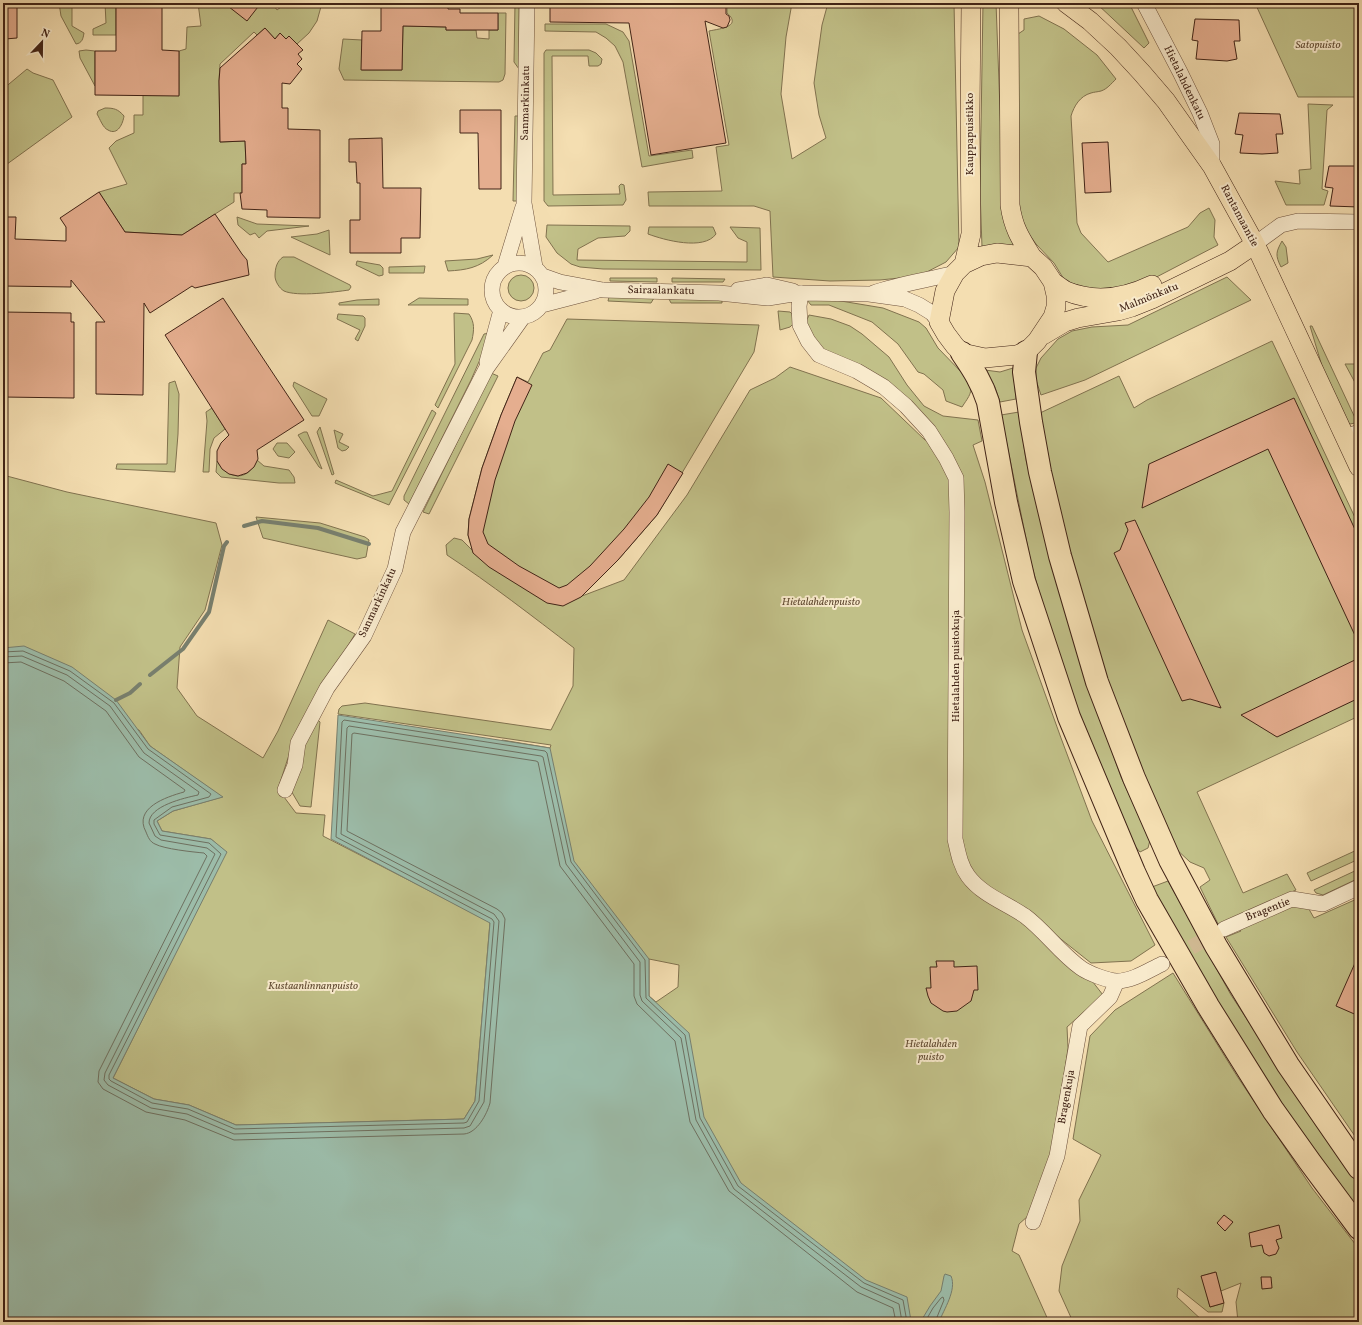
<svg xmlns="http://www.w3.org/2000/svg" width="1362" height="1325" font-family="Vollkorn,serif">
  <rect width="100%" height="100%" fill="#f4deb1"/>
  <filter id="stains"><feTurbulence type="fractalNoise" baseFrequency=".005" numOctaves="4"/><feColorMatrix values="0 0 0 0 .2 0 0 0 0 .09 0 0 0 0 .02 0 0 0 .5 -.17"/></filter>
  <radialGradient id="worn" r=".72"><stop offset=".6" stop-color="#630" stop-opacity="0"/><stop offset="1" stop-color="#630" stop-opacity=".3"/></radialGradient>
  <path fill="#c1c088" stroke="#81724f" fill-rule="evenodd" d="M59,3H72V26L84,33C83,39 82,43 76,44L61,16Z
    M105,3H162V4H116V35H93V29L106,23Z
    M198,3H272L277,10L286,3H322L317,21L309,33L297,44L289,36L286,39L280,33L275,39L265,28L257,35L254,32L220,64L219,81L220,142L245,141L246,164H242V193H234V202L182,235L125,232L99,192L127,184L109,148L116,141L134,133V115H143V95H179V51L186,49L187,27L201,26Z
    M515,3H519V69L514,62Z
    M727,3H792L786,37L781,94L792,159L826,138L819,115L814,83L822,25L828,3H954L959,247L946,262L919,276L880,280L830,281L773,277L770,211L754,206H649L648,192L722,191L716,147L729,145L709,31C718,29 743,27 727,13Z
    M983,3H996L1004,216L1015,247H982L980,190Z
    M1096,3H1129L1149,43L1144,48Z
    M1255,3H1359V97H1298Z
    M498,13H506L505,74L503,80L499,82L344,80L339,69L343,39L362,40V70H402L403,26L446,27V30H476L477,38L489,39V30H498Z
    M1039,16L1064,29L1097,55L1116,79C1111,84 1107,89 1101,91C1097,92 1094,92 1091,93C1080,96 1074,106 1071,116L1077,223L1081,233L1108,262L1188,227L1200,213L1209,208L1215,220L1214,237L1218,245L1145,283L1101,293L1065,281L1054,263L1036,244L1026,230L1014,204L1015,36L1024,30V19Z
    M545,24H606L623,32L629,41L649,156L692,150L693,158L642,167L623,62L615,46L606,38L596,32L545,31Z
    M86,50L95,51V86L80,58L79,51Z
    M546,50H589L596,53L602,59L601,64L598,66H589L588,56H552L553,195L620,194L619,186L621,184L624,185L626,200L623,205L548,206L544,201V53Z
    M27,69L33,73L53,80L72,117L3,167V89Z
    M1308,104L1333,105L1327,110L1322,189L1328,191L1324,205H1286L1275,181L1300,184L1299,170L1311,169Z
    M105,108C114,108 118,109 124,116C123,123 118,136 108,130C103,128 100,119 97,114L98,111Z
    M515,116H519L518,201H513Z
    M237,217L257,224L309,226L267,231L259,238L255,233L250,235L238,225Z
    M547,225L630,226V231L625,236L598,238L578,249L577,260L747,262V242L738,238L730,227L760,228L761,270L603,269L580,267L571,264L557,253L546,237Z
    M649,227H713L716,234C704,251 664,240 648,234Z
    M329,230L330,255L291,237L317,234Z
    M1282,241L1286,247L1288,263L1281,267C1275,255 1276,252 1282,241Z
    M493,255C479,268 466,270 448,271L445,261L477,259Z
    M283,257H294L350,285L351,287L349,290C335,292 297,297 284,291C279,288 275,281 275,276C275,268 277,261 283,257Z
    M357,261L380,265L383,268V275L379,276L356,265Z
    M425,266L424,273H389V267Z
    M508 288a13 13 0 1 1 26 0a13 13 0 1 1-26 0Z
    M1227,277L1251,300L1085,380L1041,395L1036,380V368L1041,358L1058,339L1072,331L1092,327L1128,325Z
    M610,278H657V282L610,281Z
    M672,278L725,279L723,282H672Z
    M609,297L654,298L651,303L608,301Z
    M419,298L468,299V305H408Z
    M379,299V305H339V303L357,300Z
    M669,299H722V303H671Z
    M807,300H835L883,308L919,322L926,328L938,348L967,378C975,391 969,396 962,407L946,401L943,390L924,374L918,372L898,344L872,322L829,305H811Z
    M778,311L790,312L792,314L794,323L790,327L780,330Z
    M454,313L469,314C475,323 474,330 472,340L438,408L435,405L455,364Z
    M338,314L363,316L365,318V326L358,341L355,339L360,330L337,319Z
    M809,315L831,319L850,326L862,334L889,357L907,385L924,406L943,416L978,420L982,441L973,445L985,482L1022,630L1061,738L1092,821L1155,945L1131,961L1091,963L1057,936L1103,995L1067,1027L1068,1048L1052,1160L1028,1216L1019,1224L1012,1251L1019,1255L1049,1322H813L729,1217L502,740L550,748L551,745L338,714L339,709L342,706L365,703L551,730L573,686L574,648C532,616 491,584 447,555L446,545L454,538L462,540L473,551L468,535L469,519L482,468L501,415L517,377L528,382L543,353L550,350L567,319L759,325L754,352L657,515L618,560L582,596L624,580L687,495L750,390L775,378L790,367L881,398L925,440L944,441L935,431L817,346L806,322ZM649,959L679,965L678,987L656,1002L649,996Z
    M1310,326H1312L1356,420L1355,423L1350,424L1345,422L1325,376Z
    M490,333L485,348L471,380L409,504L404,500V496L484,334Z
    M1272,341L1359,526V716L1197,792L1243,893L1287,874L1296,890L1250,910L1298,903L1306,904L1314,918L1359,898V1142L1297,1052L1226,937L1241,931L1233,918L1219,926L1200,887L1210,880L1204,868L1190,862L1174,847L1110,692L1063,533L1040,413L1119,376L1134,408L1147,400Z
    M1345,364H1359V390Z
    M1013,368L1016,399L1000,402L995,387L985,370L1000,372Z
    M491,373L498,376L429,514L423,512Z
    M175,381L179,394L178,434L175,472L116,469L117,464H167L169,383Z
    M294,382L327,399L319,416H312L293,386Z
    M212,408L225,429L214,438L210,449L209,472H203L207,421L206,412Z
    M432,410L436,413L389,505L335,483L336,480L373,496L392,491Z
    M1019,412L1026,460L1052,564L1079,657L1121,777L1150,840L1148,848L1140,852L1127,837L1062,673L1031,563L1001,415Z
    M320,427L334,474L332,475L317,432Z
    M334,430L343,434L339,442L349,447L346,450L342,451L338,448Z
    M304,432H307L322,469L319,467L298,435Z
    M277,443H287L295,452L289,458L278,456L273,449Z
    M257,460L264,466L289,470L294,477L295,483H279L221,477L216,472L217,461C228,480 248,482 257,460Z
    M3,475L67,492L216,523L222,545L205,610L180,647L177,688L197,716L263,758L278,731L328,620L355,634L296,733L278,789L296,813L325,815L323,836L490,922L475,1101L464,1119L236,1125L189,1105L154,1099L113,1078L226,852L211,839L162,831L157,821L173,811L222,797L150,746L139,730L3,697Z
    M256,517L320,523L365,537L369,540L366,557L357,559L263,538Z
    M317,719L320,722L311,807L300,806L290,789L302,743Z
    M1359,849V859L1311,881L1307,873Z
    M1359,869V878L1323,895L1316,893L1314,890Z
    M1168,881L1231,995L1305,1107L1359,1185V1212L1307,1141L1208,992L1152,887Z
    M1173,973L1237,1076L1312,1188L1359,1249V1322H1238L1236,1302L1241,1283L1221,1291L1215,1272L1202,1276L1210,1307L1224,1303L1222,1312H1208L1178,1288L1177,1297L1204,1322H1073L1059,1291L1062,1266L1080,1221L1079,1200L1101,1155L1073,1139L1090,1036L1115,1010Z"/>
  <path fill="#9cbca9" stroke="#787f6e" d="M24,646L72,667L116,700L150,746L223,797L173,811L157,821L162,831L211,839L227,852L113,1078L154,1099L189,1105L236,1125L464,1119L475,1101L490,923L331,839L338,715L550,748L574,861L649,959V996L689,1033L704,1117L741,1183L866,1280L907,1297L911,1321H921L930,1306L941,1291L944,1276L945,1274L951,1276C957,1290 944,1309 939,1322H3V648Z"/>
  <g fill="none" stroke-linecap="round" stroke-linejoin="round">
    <path stroke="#6e7060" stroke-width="1" d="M3,652L23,651L70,671L114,703L148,749L211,794L209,797L172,807L154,820V824L160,835L209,843L221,854L109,1075V1079L111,1081L152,1103L188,1109L235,1129L464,1123L467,1122L479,1101L494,922L492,919L336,837L342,722L344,720L545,751L547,753L571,862L645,960L646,998L685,1035L700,1118L738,1186L864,1283L903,1300L907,1322
      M3,657L22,656L67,675L110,706L144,753L199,792L198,795C184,798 149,806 149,823L155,836L161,840L207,848L215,854L105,1073L104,1080L108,1085L151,1108L187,1114L234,1134L464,1128L470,1126L484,1102L499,921L494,914L341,834L347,728L349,726L541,756L543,757L566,864L640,962V995L642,1001L681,1038L696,1120L734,1189L861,1287L899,1304L902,1322
      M3,663L21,662L64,681L106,711L139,757L185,790L184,792C166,797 133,808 146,832C148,837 150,842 155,844C164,849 193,852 204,853L207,856L99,1071L98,1082L103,1089L146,1112L185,1120L234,1140L464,1134C477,1133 487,1114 490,1103L505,919L502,913L497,909L347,831L352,734L354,733L536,761L538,762L560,866L634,964V996L637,1004L675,1041L690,1122L729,1191L857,1292L893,1308L896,1322
      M925,1322L933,1308L941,1298L943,1297L944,1300L935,1322"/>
    <path stroke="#787f6e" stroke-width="4" d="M244,526L262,521L318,528L369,544
      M150,675L183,649L209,612L224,546L227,542
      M116,700L130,693L140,684"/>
  </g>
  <path fill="#e5ae8f" stroke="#412316" d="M4,3H17V38L5,39Z
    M224,3H261L247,21Z
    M381,3H405V5H448V9H460V13H498V30H446V27L403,26L402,70H361L362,31H381Z
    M557,3H726V14L729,16L730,20L727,27L723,28L705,21L726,143L651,155L629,23L550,22V6H557Z
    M116,4H162V50L179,51V96L95,95V51H116Z
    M1195,19L1239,20L1240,41H1234L1237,59L1227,61L1196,59L1198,41L1192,40Z
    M265,28L275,39L280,33L286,39L289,36L303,50L298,54L302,59L297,64L302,69L290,84L282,83V108H288V129L320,130V218L267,217V210L242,209L240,193H242V164H246L245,141L220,142L219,81L220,68Z
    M460,110H501V189H479L478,133H460Z
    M1239,113L1280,114L1283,134H1276L1278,153L1262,154L1240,153L1243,135L1235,134Z
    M382,138L383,188H421L420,238H401V253H350V220H360V183H357L356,162H349V139Z
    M1108,142L1111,192L1085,193L1082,143Z
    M1329,166H1359V207L1330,206L1333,188L1325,187Z
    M99,192L125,232L182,235L215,214L242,254L247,260L249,275L195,288L192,286L150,313L144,303L143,395L96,394V322H105L71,280V287L3,286V217H16L15,239L66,241V227L60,218Z
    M223,298L304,420L257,450L258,459L254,467L247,473L238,476L229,474L222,469L217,461V451L221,443L229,435L165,335Z
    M3,312L71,313V322H74V398L3,397Z
    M517,377L532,385L515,421L495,480L483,532L488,544L519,566L559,588L567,585L590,566L624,529L649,497L668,464L683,473L657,515L618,560L581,597L563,606L547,603L489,567L473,553L468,535L469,519L482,468L501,415Z
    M1294,398L1359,538V644L1268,449L1142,508L1149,464Z
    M1135,520L1221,708L1190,699L1182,701L1114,553L1120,550L1128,530L1125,523Z
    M1359,658V698L1277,737L1241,715Z
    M1359,954V1016L1336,1006Z
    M936,961H954V967L977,966L978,990H974L971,1001L957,1011L947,1012L943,1011L931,1003L928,996L926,988H931L930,967H937Z
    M1224,1215L1233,1222L1225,1231L1217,1223Z
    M1279,1225L1282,1238L1276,1240L1279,1248L1276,1254L1269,1256L1264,1253L1262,1245L1251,1247L1249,1233Z
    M1216,1272L1224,1303L1210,1307L1201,1276Z
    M1261,1277H1271L1272,1288L1262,1289Z"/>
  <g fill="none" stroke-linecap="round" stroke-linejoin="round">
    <path stroke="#d0b992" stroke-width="15" stroke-dasharray="15 8" stroke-linecap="butt" d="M1171,959L1218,932"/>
    <defs>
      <path id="minor" d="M527,3L524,203L535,267
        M1144,3L1180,72L1200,113L1212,144V166
        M1255,244L1281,225L1298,221L1359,222
        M492 290a27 27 0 1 1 54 0a27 27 0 1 1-54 0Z
        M505,266L523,207
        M543,276L560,282L603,290L719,293L768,298L799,293L869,294L905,299L919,305L932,313L939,322
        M738,290L767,285L793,291
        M801,293L799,306L800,325L808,341L819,355L857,371L884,387L906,406L929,431L946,458L956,478L957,512L955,839C958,852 960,865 968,876C982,895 1006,903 1025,916C1045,931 1060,953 1081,968C1088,973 1108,981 1117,981C1133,981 1149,970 1162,964
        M873,293C900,284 928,280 955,273
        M542,305L596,291
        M487,362L501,310
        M1345,437L1359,432
        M285,790L295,765L298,743L327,688L364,636L395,569L403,532L486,369L523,317
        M1224,929L1292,899L1323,904L1359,887
        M1033,1222L1057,1156L1080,1026L1110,997L1117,981"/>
      <path id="major" d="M1009,3L1010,205C1013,227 1020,238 1032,257
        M1066,3L1090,21L1118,47L1142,73L1166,101L1212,166L1255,244L1359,467
        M997,253L1032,257L1043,267L1053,282L1056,295V307L1053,317L1037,341L1026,352L1016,355L985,358L962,353L955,346L946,334L939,322L945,291L955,273L964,264L981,256Z
        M964,264L971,234L970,117L971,3
        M1053,282C1057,285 1061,288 1066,291C1095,303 1125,298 1152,285
        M1043,335L1065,322L1078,318L1118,311L1132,307L1152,299L1230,261L1255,244"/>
      <path id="highway" d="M1026,352L1024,372L1031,422L1040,472L1060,556L1097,682L1134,778L1170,860L1216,946L1288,1065L1359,1168
        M962,353C973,369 982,383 988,402L1006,502L1024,581L1069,717L1134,872L1147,900L1208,1006L1273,1110L1310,1162L1359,1228"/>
    </defs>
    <use href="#minor" stroke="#6e523d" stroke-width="16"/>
    <use href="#major" stroke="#412316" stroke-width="20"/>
    <use href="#highway" stroke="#412316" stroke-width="24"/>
    <use href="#minor" stroke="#f8eacc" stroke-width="15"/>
    <use href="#major" stroke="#f4deb1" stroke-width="19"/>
    <use href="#highway" stroke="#f4deb1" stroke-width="22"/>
  </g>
  <g text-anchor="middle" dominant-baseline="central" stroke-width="4" stroke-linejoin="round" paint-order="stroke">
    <g font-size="11" font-style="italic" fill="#614a32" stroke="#f8eacc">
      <text x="1318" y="45">Satopuisto</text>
      <text x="821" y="602">Hietalahdenpuisto</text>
      <text x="313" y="986">Kustaanlinnanpuisto</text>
      <text x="931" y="1044">Hietalahden<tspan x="931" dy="13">puisto</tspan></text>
    </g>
    <g font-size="11" fill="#412316" stroke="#f8eacc">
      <text transform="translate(1184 83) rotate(64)">Hietalahdenkatu</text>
      <text transform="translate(526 103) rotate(-89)">Sanmarkinkatu</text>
      <text transform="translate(970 134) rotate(-90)">Kauppapuistikko</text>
      <text transform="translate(1239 216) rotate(62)">Rantamaantie</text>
      <text transform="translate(661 291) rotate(1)">Sairaalankatu</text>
      <text transform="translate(1149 298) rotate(-22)">Malmönkatu</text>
      <text transform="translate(378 603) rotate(-65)">Sanmarkinkatu</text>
      <text transform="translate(956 666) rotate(-90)">Hietalahden puistokuja</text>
      <text transform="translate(1268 910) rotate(-21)">Bragentie</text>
      <text transform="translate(1067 1097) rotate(-80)">Bragenkuja</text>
    </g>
  </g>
  <rect width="1362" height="1325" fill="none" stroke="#f4deb1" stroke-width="16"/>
  <rect x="4" y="4" width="1354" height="1317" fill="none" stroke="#412316" stroke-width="2"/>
  <rect x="8" y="8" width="1346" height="1309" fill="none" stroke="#412316"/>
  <g transform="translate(42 42) rotate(22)" stroke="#f8eacc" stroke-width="3" paint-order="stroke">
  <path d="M0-3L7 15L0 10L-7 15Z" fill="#412316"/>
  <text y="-6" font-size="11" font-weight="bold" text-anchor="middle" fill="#412316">N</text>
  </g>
  <rect width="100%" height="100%" filter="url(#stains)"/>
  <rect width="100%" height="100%" fill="url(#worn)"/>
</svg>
